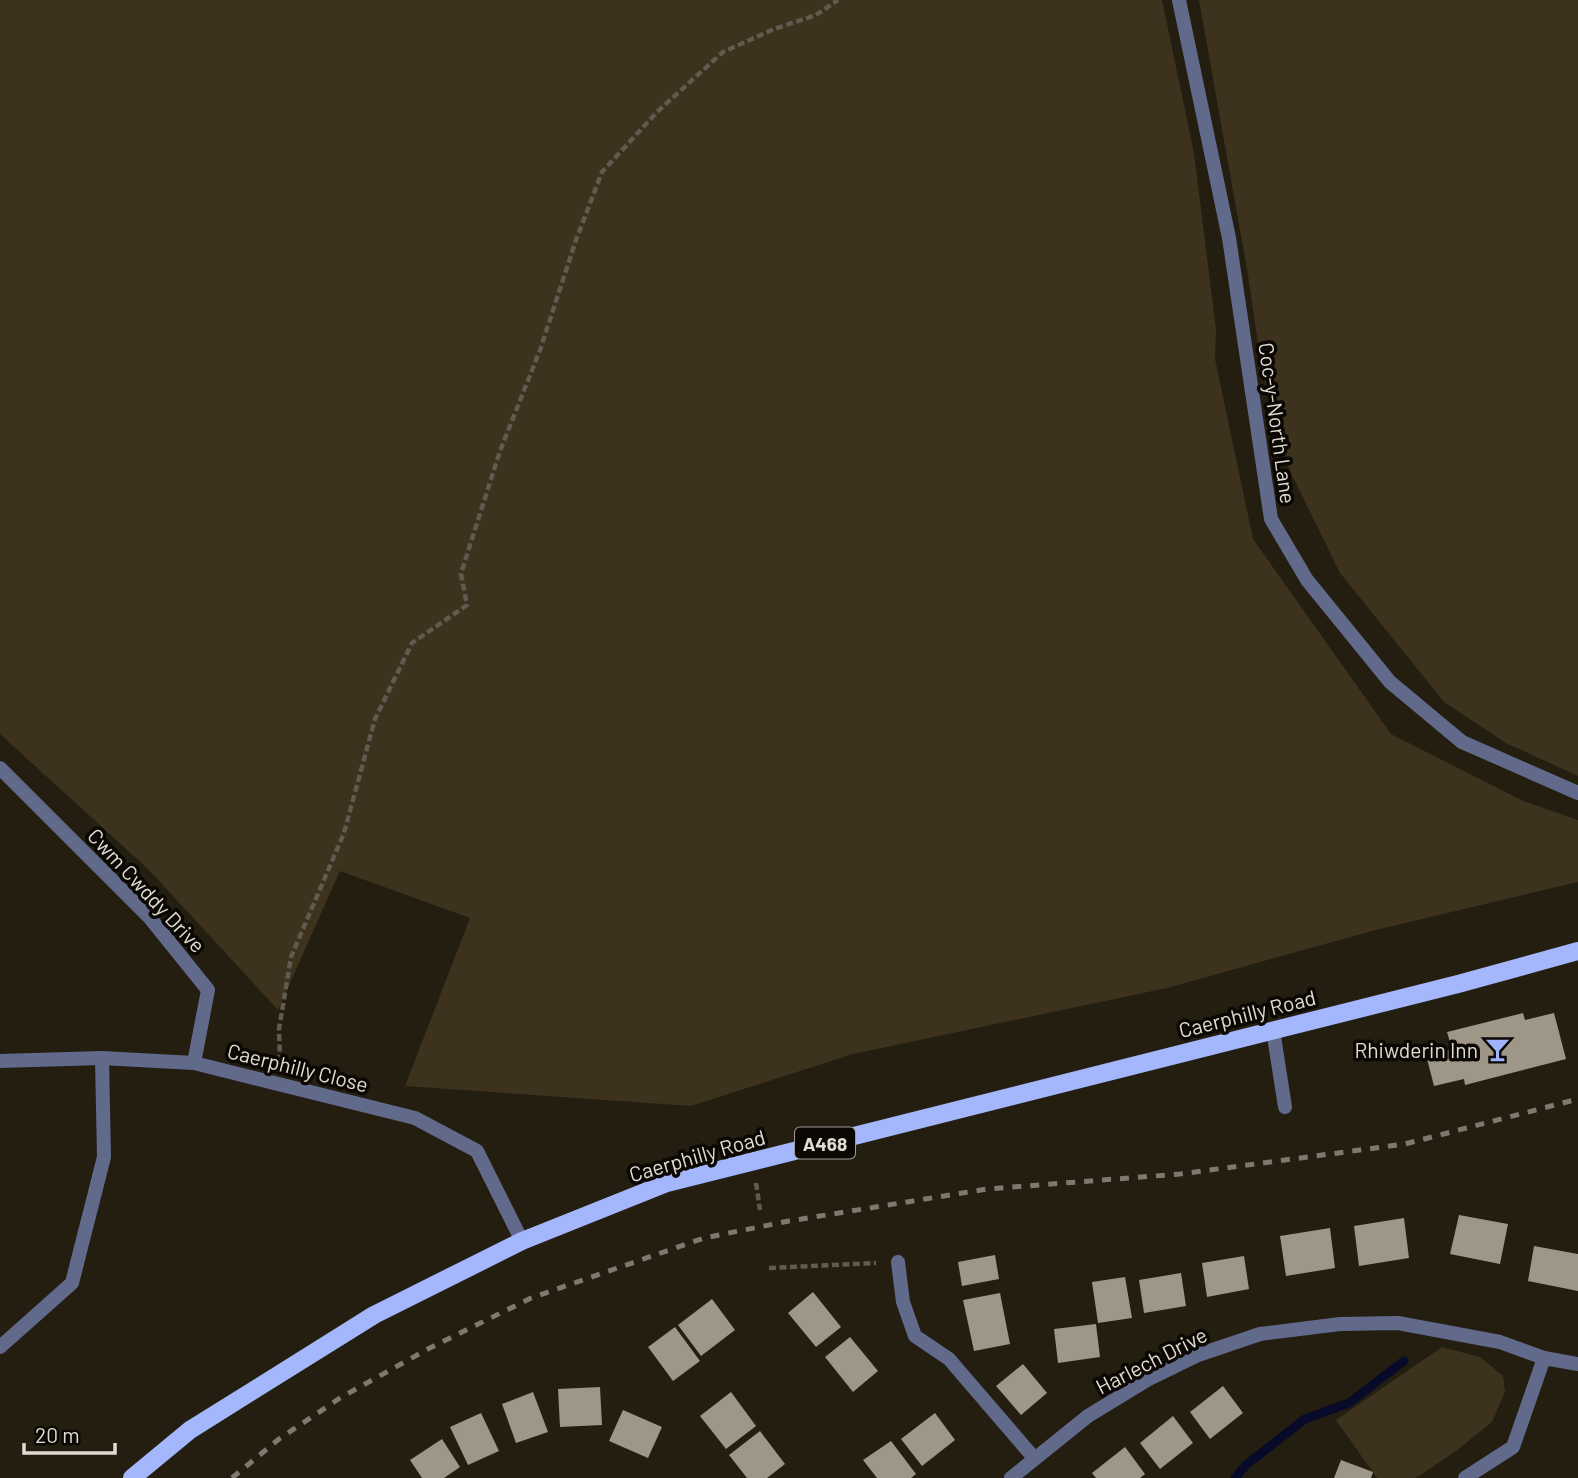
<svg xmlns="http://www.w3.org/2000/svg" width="1578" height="1478" font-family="Barlow,sans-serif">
  <rect width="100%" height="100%" fill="#241e11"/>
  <path fill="#3c321d" d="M0,0H1162L1194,153L1216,329L1215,359L1253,539L1391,734L1523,801L1578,820V882L1372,931L1167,988L853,1054L691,1106L405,1086L470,918L340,871L278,1010L149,870L0,734Z
    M1199,0H1578V776L1506,743L1444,702L1340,573L1290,471L1262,371L1248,275Z
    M1442,1347L1480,1357L1503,1376L1505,1392L1492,1422L1456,1451L1416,1478H1377L1336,1420Z"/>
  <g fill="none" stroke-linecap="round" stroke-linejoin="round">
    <path stroke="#070a28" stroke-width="9" d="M1235,1478L1246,1465L1305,1419L1349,1403L1404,1361"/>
  </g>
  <path fill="#9e9686" d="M1523,1013L1525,1020L1554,1013L1566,1059L1465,1085L1464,1079L1434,1086L1426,1055L1452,1049L1447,1032Z
    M1459,1215L1508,1224L1500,1264L1450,1254Z
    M1404,1218L1409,1258L1359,1266L1354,1226Z
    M1330,1228L1335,1268L1286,1276L1280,1236Z
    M1534,1246L1578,1254V1291L1528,1281Z
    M995,1255L999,1279L962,1286L958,1262Z
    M1244,1256L1249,1289L1207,1297L1202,1263Z
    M1181,1273L1186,1306L1144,1313L1139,1280Z
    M1125,1277L1132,1318L1098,1323L1092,1282Z
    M813,1292L841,1327L816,1347L788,1313Z
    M1000,1293L1010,1344L974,1351L963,1300Z
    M712,1299L735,1330L701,1356L678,1325Z
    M1096,1324L1100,1357L1058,1363L1054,1329Z
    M675,1327L700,1361L673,1381L648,1347Z
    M850,1337L878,1371L853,1392L825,1357Z
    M1023,1364L1047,1393L1021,1415L996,1386Z
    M1223,1386L1243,1413L1210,1439L1190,1412Z
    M600,1387L602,1425L560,1427L558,1389Z
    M533,1392L548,1432L516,1443L502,1404Z
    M731,1392L756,1426L726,1449L700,1416Z
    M623,1410L662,1427L648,1458L609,1441Z
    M481,1413L499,1451L468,1465L450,1427Z
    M935,1413L955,1440L922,1466L901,1439Z
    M1173,1416L1193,1443L1160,1469L1140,1443Z
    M760,1431L785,1464L767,1478H747L729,1455Z
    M442,1439L460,1467L444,1478H422L410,1460Z
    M891,1441L916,1474L911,1478H877L863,1460Z
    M1125,1447L1145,1474L1140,1478H1096L1092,1473Z
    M1341,1460L1373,1472L1371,1478H1334Z"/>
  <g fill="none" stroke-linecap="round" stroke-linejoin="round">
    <path stroke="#605a4f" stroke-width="4.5" stroke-dasharray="7 3.5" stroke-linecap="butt" d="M280,1062L279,1029L291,957L344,833L375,719L412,643L467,605L461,574L470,545L500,451L540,350L576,240L602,172L657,112L723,52L774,29L816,15L838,0
      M756,1183L760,1210
      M769,1268L876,1263"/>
    <path stroke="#616a8b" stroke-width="14" d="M1273,1030L1285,1107"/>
    <path stroke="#616a8b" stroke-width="14" d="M1179,0L1229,238L1271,519L1307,580L1390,682L1462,742L1578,793
      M0,768L150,918L208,990L194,1063
      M0,1061L102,1058L194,1063L415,1118L477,1151L522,1241
      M898,1262L903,1302L915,1336L949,1359L1035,1459
      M0,1347L72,1283L104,1157L102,1058
      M1011,1478L1088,1416L1147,1380L1198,1355L1260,1334L1340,1324L1398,1323L1500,1342L1544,1358L1578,1364
      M1465,1478L1513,1447L1544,1358"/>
    <path stroke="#a4b6fc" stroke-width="18" d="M132,1478L190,1430L374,1315L522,1241L667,1183L1458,984L1578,951"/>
    <path stroke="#7e796e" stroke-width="5" stroke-dasharray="9 9" stroke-linecap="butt" d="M232,1478L279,1439L340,1398L428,1349L531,1298L704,1238L789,1221L987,1189L1180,1174L1405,1144L1578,1099"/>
  </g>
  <defs>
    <symbol id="bar-bare" viewBox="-9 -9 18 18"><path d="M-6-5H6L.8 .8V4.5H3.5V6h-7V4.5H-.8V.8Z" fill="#a0b3fd" stroke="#0b0804" stroke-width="2.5" paint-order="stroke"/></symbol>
  </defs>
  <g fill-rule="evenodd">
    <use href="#bar-bare" x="1480" y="1032" width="35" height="35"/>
  </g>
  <g text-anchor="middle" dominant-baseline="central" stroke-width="7" stroke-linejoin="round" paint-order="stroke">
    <rect fill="#0b0804" stroke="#a09c96" stroke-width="2" x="795" y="1127.5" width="60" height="31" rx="5"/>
    <g font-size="19" font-weight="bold" fill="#e0dcd4">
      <text x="825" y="1143">A468</text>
    </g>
    <g font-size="21" fill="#e0dcd4" stroke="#0b0804">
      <text transform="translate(1278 423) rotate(82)">Coc-y-North Lane</text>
      <text transform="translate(147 890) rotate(47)">Cwm Cwddy Drive</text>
      <text transform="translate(1247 1013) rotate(-14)">Caerphilly Road</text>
      <text transform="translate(298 1067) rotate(14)">Caerphilly Close</text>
      <text transform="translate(697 1155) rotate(-16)">Caerphilly Road</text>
      <text transform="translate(1151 1360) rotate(-27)">Harlech Drive</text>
    </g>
    <g font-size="21" fill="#e0dcd4" stroke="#0b0804" text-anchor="end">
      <text x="1478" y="1049">Rhiwderin Inn</text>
    </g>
  </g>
  <path d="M24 1443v10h91v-10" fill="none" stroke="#e0dcd4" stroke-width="3.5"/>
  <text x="35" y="1443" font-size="21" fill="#e0dcd4" stroke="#0b0804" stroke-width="5" paint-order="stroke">20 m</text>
</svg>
